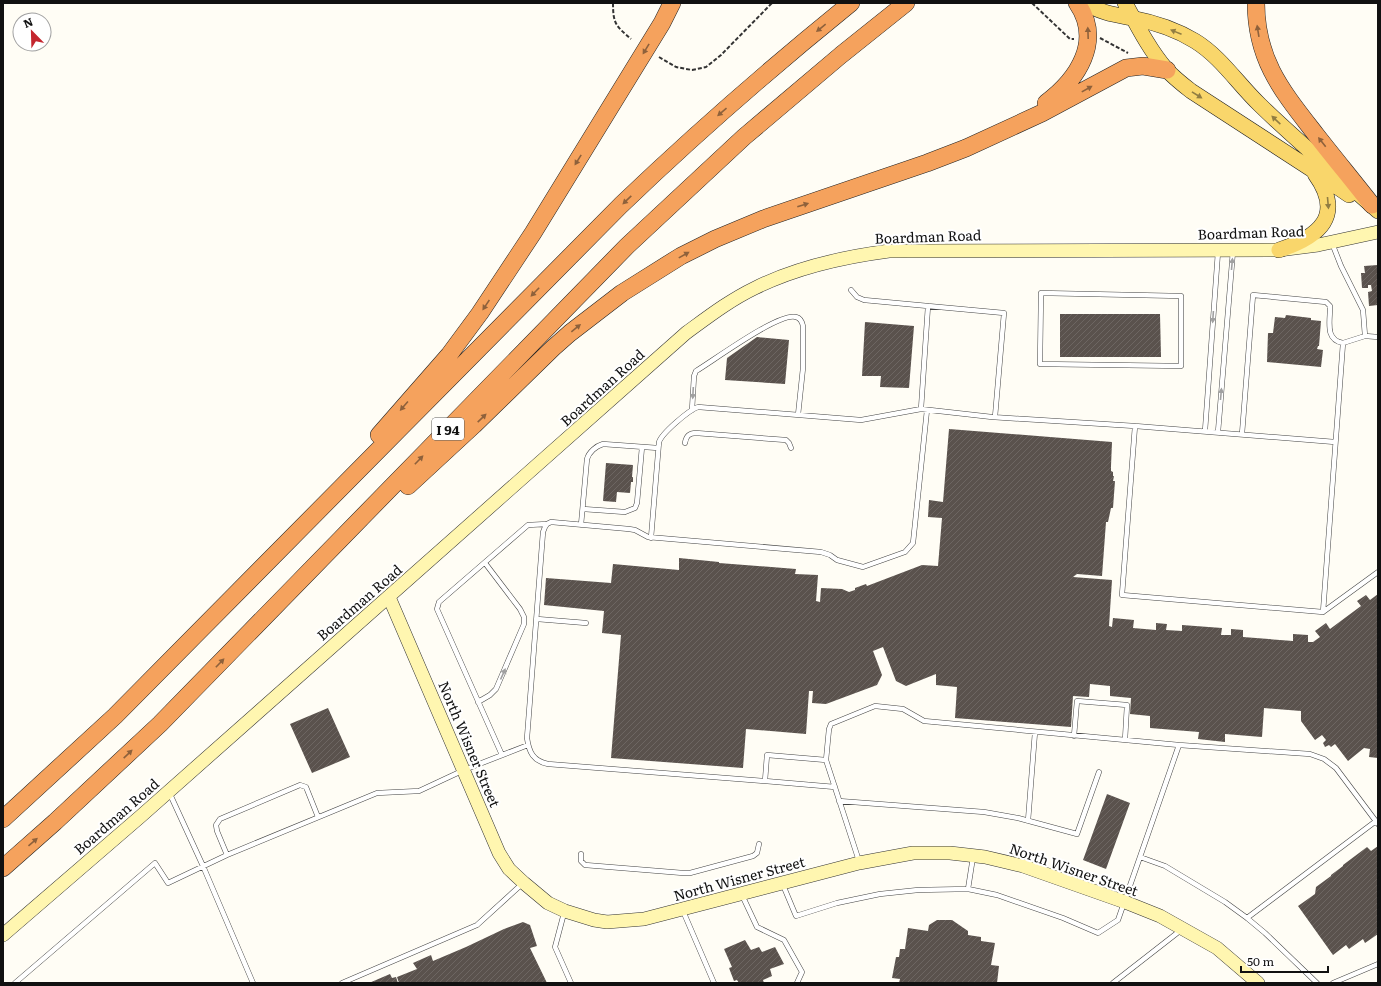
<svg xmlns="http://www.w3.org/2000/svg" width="1381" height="986" font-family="Literata,serif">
  <defs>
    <pattern id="building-hatch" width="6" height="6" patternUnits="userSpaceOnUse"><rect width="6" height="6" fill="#5a524d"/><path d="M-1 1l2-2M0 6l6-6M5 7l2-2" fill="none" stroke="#6d6662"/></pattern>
  </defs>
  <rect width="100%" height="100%" fill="#fffdf5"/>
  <path fill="url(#building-hatch)" d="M1378,265V305L1369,306L1368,292L1372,291L1371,285H1368V288H1362L1361,273H1365L1364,266Z
    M1060,314H1160L1161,357H1060Z
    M1286,315L1311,318V320L1321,321L1319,346H1318L1317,349L1323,350L1321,367L1267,362L1268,333H1273L1275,317L1285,318Z
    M865,322L914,326L909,388L880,387L881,376H862Z
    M757,337L789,340L785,384L725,380L727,358Z
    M949,429L1112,442L1111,466V471L1113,472V476H1114L1113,481H1115L1113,508H1111L1108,522H1106L1102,576L1077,574L1073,577L1112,580L1109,626L1112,627L1113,618L1134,620L1133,628L1156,630V623L1167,624L1166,630L1182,631V625L1222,628L1221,635H1231V629L1243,630V637L1293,641V634L1308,635V642H1313L1320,637L1315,631L1326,623L1330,629L1361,606L1357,601L1366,595L1370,600L1378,594V758L1369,757L1370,749L1364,748L1348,761L1335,744L1331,747L1329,745L1325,747L1323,743L1326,740L1322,735L1315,740L1301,721V711L1264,708L1262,737L1225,734V742L1198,739L1199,732L1150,728V716L1130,714L1131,698L1110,696V686L1090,684L1089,697L1073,696L1071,727L955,718L957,687L936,685V674L906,686L896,681L883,647L873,651L882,675L877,685L826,704L812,703L813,691H809L806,734L746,729L743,768L611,758L621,635L602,633L604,611L544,605L546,578L611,583L613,564L679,570V558L719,562V563L796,569L795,574L818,575L816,601L820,602L821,588L842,589L849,592L855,590V588L866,584L867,586L922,565L938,566L942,518L928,517L929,500L943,502Z
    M606,463L633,465L632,477H633V482H631L630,493L617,492L616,502L603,501Z
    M328,708L350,757L312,773L290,724Z
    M1107,794L1130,803L1106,869L1083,860Z
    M1378,846V934L1365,943L1363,939L1349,949L1346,945L1333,955L1298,906L1315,894L1316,887L1331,876V875L1343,866V865L1367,847L1371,851Z
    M937,920H952L968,931V935L981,937V941L995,943L991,965L999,966L997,983H899L900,979L892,978L896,957H899L900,949H905L908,928L928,931L929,925Z
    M523,922L530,925L537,946L530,948L547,983H399L397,977L417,969L413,963L431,955L433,961L466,947L504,929Z
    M745,940L751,950L759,947L762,952L775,947L784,964L770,969L772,976L763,980L764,983H739L737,980L734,981L729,968L732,967L724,949Z
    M390,974L392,978L396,977L398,983H369Z"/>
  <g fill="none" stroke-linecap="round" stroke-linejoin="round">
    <defs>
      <path id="lane" d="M1332,243L1341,266L1363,310L1365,336
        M851,290L857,297L864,300L928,306L921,409
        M1041,293L1181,296V366L1040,364Z
        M928,306L1004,313L995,417
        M692,410L694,376L696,371C713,361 779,312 796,317C800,318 802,321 803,326V368L798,415
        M1135,426L1122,595L1323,612L1378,572
        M1205,431L1218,252
        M1218,432L1233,251
        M1242,434L1253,295L1326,302L1330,306V308C1330,322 1325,340 1343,343L1365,336L1378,337
        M685,443C686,436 689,433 696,433L786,440L789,443L791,448
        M583,509L625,512L635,508L637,503L642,447
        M547,524L545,527L543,532L527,738C529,752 533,761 548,764L765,781L767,755L826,760
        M581,525L587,459C589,452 596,446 603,444L658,448
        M651,538L659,442C662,433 689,410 698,407L861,420L921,409L992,417L1135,426L1335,442
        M1323,612L1343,343
        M537,619L586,623
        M478,702L490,695L496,689L524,624V617L520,609L485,563
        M1074,736L1077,701L1127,705L1125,740
        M502,755L437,609L439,602L528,525L547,524L551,522L629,529L635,530L648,537L821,552L830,555L837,560L863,567L905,552L913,543L927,410
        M765,781L835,787
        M169,792L203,866L253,983
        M839,801L984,812L1018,818L1077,834L1099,772
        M1028,821L1035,732
        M581,854V861L585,865L683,873H690L753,856L757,853L759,844
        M227,855L217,831L216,825L220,819L300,785L306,787L318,817
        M1140,857L1165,866L1225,902L1247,918L1265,933L1317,983
        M859,861L826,760L829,729L831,724L875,706L903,709L924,721L1179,745L1310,754L1324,759L1336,768L1378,824
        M783,885L796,916L837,903L880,894L918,890L968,889L997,895L1063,918L1098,933L1118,920L1179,745
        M968,889L973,857
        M742,895L757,927L784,940L802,972L797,983
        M683,911L714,983
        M564,913L555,947L571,983
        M1247,918L1376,821
        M15,983L155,863L168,883L227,855L377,793L419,791L464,770L528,745
        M342,983L477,925L522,884
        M1113,983L1181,930
        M1333,983L1378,964"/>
      <path id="secondary" d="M389,597L499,853L509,869L524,883L548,903L565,911L594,920L607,922L644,919L859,863L913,853H950L985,857L1023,866L1125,902L1160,916L1217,948L1258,983
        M3,935L141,816L686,333C708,317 730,300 755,288C797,267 843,257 889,251L1279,250L1318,245L1378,232"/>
      <path id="primary" d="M1086,3C1100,13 1116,15 1132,18C1153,22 1177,30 1195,41C1221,57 1238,84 1260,105C1298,142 1339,176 1378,211
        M1125,3C1137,25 1149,49 1166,69C1173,77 1182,84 1191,91L1311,169L1349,195
        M1279,250C1319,237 1345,216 1315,174"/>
      <path id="highway" d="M1256,3C1256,61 1283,92 1317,136C1335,159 1354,182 1372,205
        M1046,103C1078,79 1103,41 1077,3
        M379,435L449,355L480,313L533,233L662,23L672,3
        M408,486L474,425L553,348L570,333L622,293L681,256L715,239L763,219L927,163L966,148L1042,113L1126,68L1143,66L1167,70
        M3,819L115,716L621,205C695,134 772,67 851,3
        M3,868L55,822L160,724L627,246L744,137L841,55L906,3"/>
    </defs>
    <use href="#lane" stroke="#444" stroke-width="5.5"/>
    <use href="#secondary" stroke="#333" stroke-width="14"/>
    <use href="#primary" stroke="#222" stroke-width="16"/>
    <use href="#highway" stroke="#222" stroke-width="18"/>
    <path stroke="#333" stroke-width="2" stroke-dasharray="4 2" stroke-linecap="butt" d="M613,3C613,24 616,26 631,39
      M1032,3L1070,39H1074
      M1100,38L1128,53
      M659,57L676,67L692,70L706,67L721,55L772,3"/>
    <use href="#lane" stroke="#fff" stroke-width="4.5"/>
    <use href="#secondary" stroke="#fff6b0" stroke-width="13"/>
    <use href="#primary" stroke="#f9d66b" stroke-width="15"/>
    <use href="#highway" stroke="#f5a25d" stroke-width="17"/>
  </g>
  <defs><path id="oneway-solid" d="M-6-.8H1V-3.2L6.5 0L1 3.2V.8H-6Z"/></defs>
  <g fill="#8e613b">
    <use href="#oneway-solid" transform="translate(821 28) rotate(141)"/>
    <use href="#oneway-solid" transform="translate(1258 31) rotate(-99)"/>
    <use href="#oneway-solid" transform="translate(1088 33) rotate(-92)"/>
    <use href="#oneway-solid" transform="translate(646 49) rotate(121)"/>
    <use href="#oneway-solid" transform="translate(1087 89) rotate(-29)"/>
    <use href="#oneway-solid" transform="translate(722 112) rotate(139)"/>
    <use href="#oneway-solid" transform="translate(1322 142) rotate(-128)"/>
    <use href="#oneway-solid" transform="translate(578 160) rotate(122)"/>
    <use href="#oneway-solid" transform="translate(627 200) rotate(136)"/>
    <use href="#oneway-solid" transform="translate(803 205) rotate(-18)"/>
    <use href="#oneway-solid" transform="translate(684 255) rotate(-29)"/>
    <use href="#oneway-solid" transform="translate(535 292) rotate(134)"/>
    <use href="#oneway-solid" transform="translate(486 305) rotate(124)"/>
    <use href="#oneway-solid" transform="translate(576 328) rotate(-39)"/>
    <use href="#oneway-solid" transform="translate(404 406) rotate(131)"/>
    <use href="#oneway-solid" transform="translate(482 418) rotate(-44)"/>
    <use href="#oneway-solid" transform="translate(419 460) rotate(-46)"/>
    <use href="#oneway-solid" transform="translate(220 663) rotate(-46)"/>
    <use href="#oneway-solid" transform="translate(128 754) rotate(-44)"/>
    <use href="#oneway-solid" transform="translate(33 842) rotate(-41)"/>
  </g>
  <g fill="#917d42">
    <use href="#oneway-solid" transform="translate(1176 32) rotate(-158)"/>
    <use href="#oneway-solid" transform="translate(1197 95) rotate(32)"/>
    <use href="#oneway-solid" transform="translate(1276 120) rotate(-137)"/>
    <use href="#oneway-solid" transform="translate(1328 203) rotate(85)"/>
  </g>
  <g fill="#a0a0a0">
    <use href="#oneway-solid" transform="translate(1232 264) rotate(-85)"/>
    <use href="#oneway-solid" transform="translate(1213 317) rotate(94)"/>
    <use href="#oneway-solid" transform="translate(693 393) rotate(93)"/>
    <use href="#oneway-solid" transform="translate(1221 394) rotate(-85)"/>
    <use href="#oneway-solid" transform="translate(503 674) rotate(-66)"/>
  </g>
  <g text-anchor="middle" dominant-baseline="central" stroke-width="4" stroke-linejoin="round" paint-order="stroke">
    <rect fill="#fff" stroke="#585858" stroke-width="1" x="432" y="418" width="32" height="22" rx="3"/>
    <g font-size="13" font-weight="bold" fill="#111">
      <text x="448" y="429">I 94</text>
    </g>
    <g font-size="14" fill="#111" stroke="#fff">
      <text transform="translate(1251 232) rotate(-2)">Boardman Road</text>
      <text transform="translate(928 236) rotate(-2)">Boardman Road</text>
      <text transform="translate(602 387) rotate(-42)">Boardman Road</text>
      <text transform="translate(359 602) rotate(-41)">Boardman Road</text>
      <text transform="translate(470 744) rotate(67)">North Wisner Street</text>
      <text transform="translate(116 816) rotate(-41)">Boardman Road</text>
      <text transform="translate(1074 869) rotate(19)">North Wisner Street</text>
      <text transform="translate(739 878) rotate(-15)">North Wisner Street</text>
    </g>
  </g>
  <rect width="1381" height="986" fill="none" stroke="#111111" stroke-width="8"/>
  <g transform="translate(32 32) rotate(337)"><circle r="19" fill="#ffffff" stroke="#a0a0a0"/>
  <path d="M0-3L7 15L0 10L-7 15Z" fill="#c4262e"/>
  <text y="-6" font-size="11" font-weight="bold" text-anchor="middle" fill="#111111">N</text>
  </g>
  <path d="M1241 966v6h87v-6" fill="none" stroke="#111111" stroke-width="2"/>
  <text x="1247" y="966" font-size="12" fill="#111111" stroke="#ffffff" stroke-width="3" paint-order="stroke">50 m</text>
</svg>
